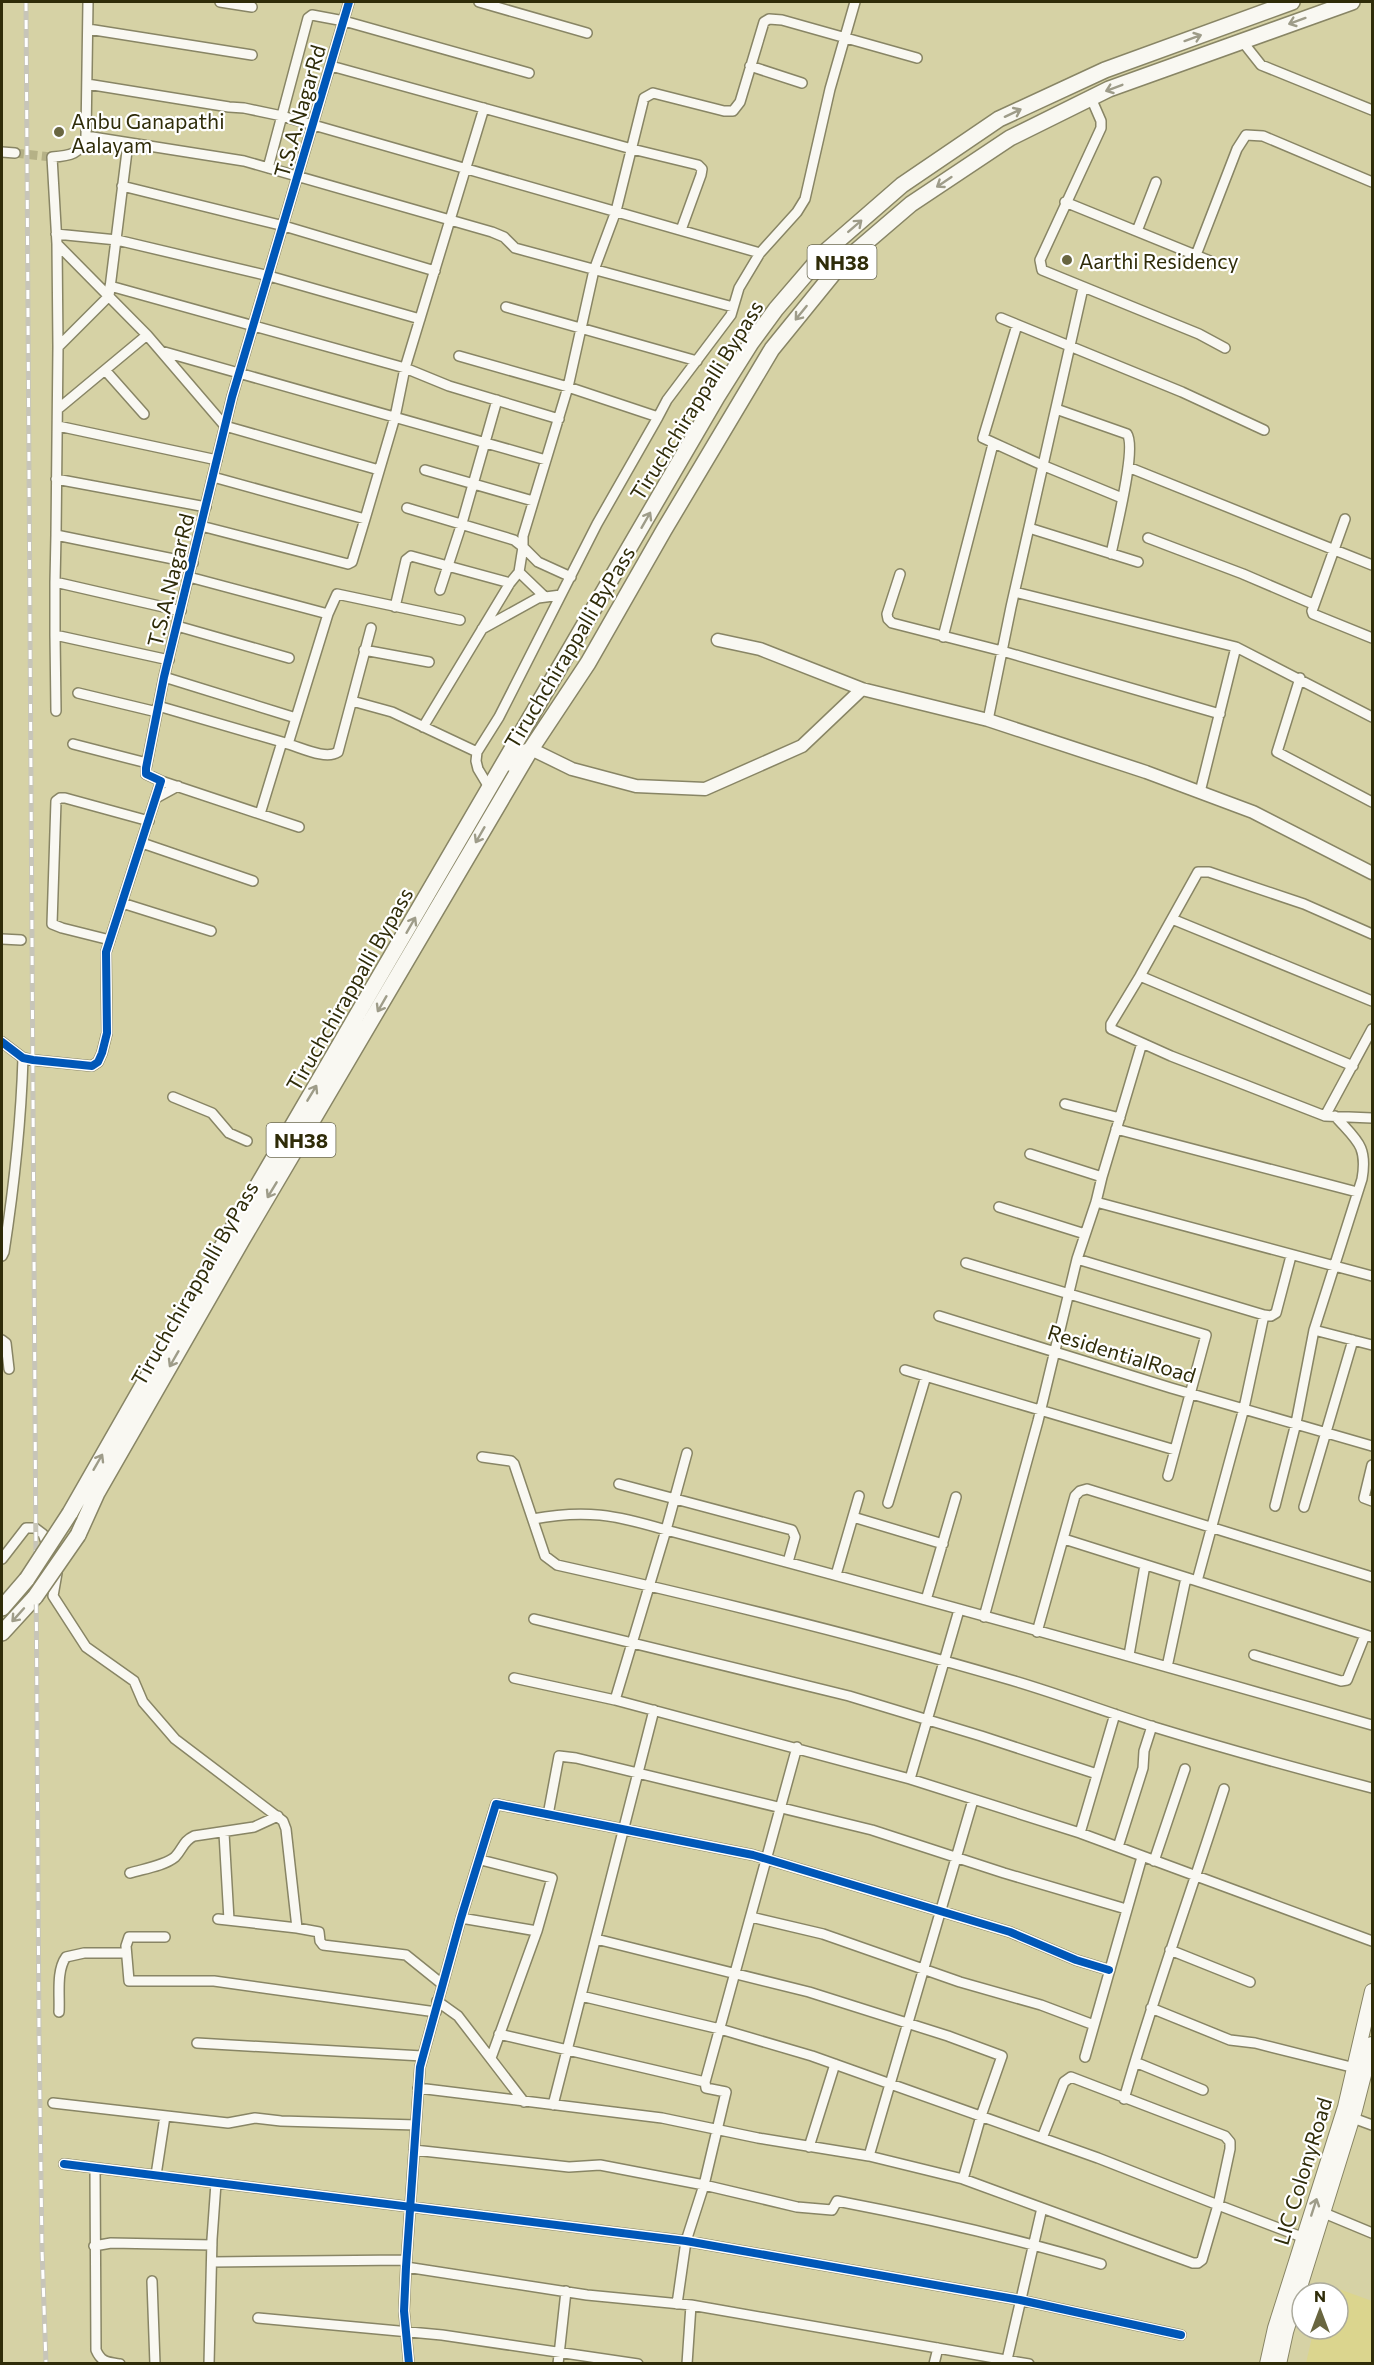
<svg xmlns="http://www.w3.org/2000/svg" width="1374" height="2365" font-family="Commissioner,sans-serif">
  <rect width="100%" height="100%" fill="#d6d2a5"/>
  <path fill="#dbd58e" d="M1325,2284L1372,2301V2363H1306L1314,2329H1338V2293H1322Z"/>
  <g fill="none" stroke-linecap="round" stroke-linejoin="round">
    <path stroke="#b5b186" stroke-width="9" stroke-dasharray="9 4.5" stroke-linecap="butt" d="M15,153L52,157"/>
    <defs>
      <path id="minor" d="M88,2L86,136L244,161L492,232L504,237L515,248L733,307
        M220,2L252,7
        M479,2L587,33
        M88,29L252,55
        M1242,41L1261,65L1372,110
        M331,66L632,149L698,165L702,169L701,175L681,230
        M750,66L802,83
        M87,84L229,107L244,108L282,116L760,253
        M1091,98L1101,121V128L1040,260L1042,270L1199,334L1225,348
        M86,136C81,154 70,156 52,157L57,244L58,347L56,535L193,563
        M2,152L15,153
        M268,168L308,18L312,15L344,21L529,73
        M122,186L284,226L435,271
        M1065,202L1210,261
        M1137,231L1156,182
        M56,234L117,240L269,276L420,319
        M57,244L147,335L225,426L379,470
        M1196,255L1237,149L1246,135L1263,136L1372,182
        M110,286L405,368L449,386L559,419
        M506,307L697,361
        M1001,318L1182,392L1264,430
        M1017,325L983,438L1042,465L1122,498
        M58,347L109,296L128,143
        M161,351L546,460
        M459,356L568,387L658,417L667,400L731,315L739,288L760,253L797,212L805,199L830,89L855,2
        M105,370L144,414
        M58,409L147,335
        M1056,409L1127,434C1137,448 1115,533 1111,554
        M58,426L217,460
        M1128,467L1372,565
        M425,470L533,501
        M213,477L365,519L395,417L405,368L484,108
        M56,479L206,507
        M407,508L514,540L523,547V536L568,387L594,270L616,211L644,98L653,93L724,111H733L740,102L764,22L769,19L782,20L917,58
        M1345,519L1312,611L1313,614L1372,638
        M201,526L348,564L352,562L365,519
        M1029,528L1138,562
        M56,535L55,582L181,611
        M1148,538L1243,574L1313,604
        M523,547L538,562L571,577
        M519,572L545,597
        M900,574L887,614L888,619L892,623L1002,651L1220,714
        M189,577L328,614L288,744L282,742L260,814
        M55,582V635L169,660
        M440,590L462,523L497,400
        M1015,592L1236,647L1372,717
        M395,607L406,560L411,556L510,583
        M328,614L337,594L460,620
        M177,626L289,658
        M482,629L538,598L561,595
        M55,635L56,711
        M943,637L993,444
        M364,650L429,662
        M164,677L296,718
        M1300,678L1277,752L1372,802
        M78,693L157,712
        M352,701L392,712L477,752
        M158,706L282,742
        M988,720L1011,607L1083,288
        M423,727L510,583L519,572L523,547
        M73,744L147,763
        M288,744C302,748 326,760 338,752L371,628
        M161,781L299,827
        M490,789L478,769L476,761L477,752L499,717L597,524L658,417
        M1200,792L1236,647
        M156,798L178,786
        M142,843L253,881
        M122,903L211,931
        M1172,919L1372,1001
        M2,939L21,940
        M110,940L62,928L52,924L56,801L60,798H65L149,821
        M1140,976L1353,1066
        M1372,1029L1325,1116L1372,1118
        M2,1042L23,1058L33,1060L92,1066L98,1062L102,1053L107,1033L106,952L161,781L146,774V768L164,677L232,397L349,2
        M173,1097L212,1113L229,1133L247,1141
        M1065,1104L1120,1118
        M1325,1116L1171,1056L1111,1029V1024L1140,976L1198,872H1209L1304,904L1372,934
        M1116,1129L1357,1192
        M1030,1154L1102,1177
        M1096,1202L1372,1276
        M999,1207L1085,1234
        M2,1256L4,1252C14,1187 21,1123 23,1058
        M1077,1259L1264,1315L1244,1408L1197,1581L1372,1637
        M966,1263L1206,1335L1168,1476
        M1264,1315L1271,1316L1276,1313L1291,1256
        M939,1316L1171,1388L1372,1446
        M1314,1330L1372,1345
        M2,1340L6,1343L9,1369
        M905,1370L1175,1450
        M482,1457L511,1461L514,1464L545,1556L557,1565C710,1599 861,1636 1011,1680C1059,1694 1106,1712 1154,1727C1226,1749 1299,1769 1372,1788
        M1372,1465L1364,1498L1372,1501
        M619,1484L792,1530L795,1537L788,1562
        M888,1503L926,1376
        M1275,1506L1296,1423L1314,1330L1362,1179C1368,1145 1356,1140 1335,1116
        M1304,1507L1353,1340
        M853,1517L943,1544
        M533,1519C585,1509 616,1515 666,1530L687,1453
        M1064,1539L1197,1581
        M2,1559L26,1528H35L43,1534L57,1573L53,1596L86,1647L134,1681L143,1702L175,1739L283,1821L286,1829L297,1928L319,1932L320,1941L323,1945L406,1955L442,1984
        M836,1575L859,1496
        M926,1600L956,1497
        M984,1617L1038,1421L1077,1259L1096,1202L1102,1177L1142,1043
        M534,1619L849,1696L981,1736L1097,1774
        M1037,1632L1075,1496L1080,1491L1087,1489L1372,1577
        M1129,1655L1145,1565
        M1254,1655L1341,1681L1347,1680L1365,1635
        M1167,1667L1186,1578
        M514,1678L615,1700L910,1779L1080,1833L1372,1941
        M615,1700L666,1530C902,1592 1137,1658 1372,1725
        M910,1779L959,1610
        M548,1815L559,1756L576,1758L872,1830L1004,1873L1126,1909
        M224,1833L229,1920
        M1080,1833L1115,1714
        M1118,1847L1143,1768L1144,1751L1152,1726
        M481,1860L552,1878L537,1931L491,2058
        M1154,1861L1185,1769
        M130,1873C143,1869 164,1866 175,1857C183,1849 183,1841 194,1836L254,1827L278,1816
        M751,1917L823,1934L960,1982L1041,2005L1094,2025
        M461,1918L537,1931
        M218,1919L297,1928
        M165,1937H129L126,1946L129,1981H214L436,2012
        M596,1939L809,1992L948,2036L1002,2056L981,2116L963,2179
        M1170,1950L1250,1982
        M581,1996L720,2029L812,2056L1098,2158L1218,2205L1230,2149V2142L1225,2136L1071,2077L1064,2082L1042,2138
        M437,2001L458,2016L524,2102
        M1151,2008L1230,2040L1255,2043L1355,2068
        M59,2012C60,1995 56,1971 66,1957L84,1953H126
        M499,2034L705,2082
        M197,2043L422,2056
        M1085,2057L1142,1857
        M1135,2062L1203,2090
        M418,2088L662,2118L758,2138L869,2156L963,2179L1042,2208
        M1124,2099C1154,1994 1191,1893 1224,1789
        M53,2103L228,2123L255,2118L281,2121L416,2125
        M553,2105L654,1710
        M1353,2118L1372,2125
        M809,2147L835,2064
        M414,2150L569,2167L600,2165L704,2185L797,2207L832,2210L837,2201C926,2218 1014,2238 1101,2264
        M869,2156L973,1800
        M64,2164L686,2241L1020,2300L1181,2335
        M95,2168L96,2350C101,2362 107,2362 120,2364
        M156,2175L165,2116
        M1324,2213L1372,2233
        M94,2246L111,2243L212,2245
        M212,2262L406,2260
        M406,2267L587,2295L691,2305L1029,2364
        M152,2281L155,2364
        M677,2304L686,2241L704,2185L726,2092L706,2088L705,2082L797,1747
        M258,2318L442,2335L638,2364
        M209,2364L212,2239L216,2183
        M409,2364L404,2311L406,2267L420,2067L461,1918L496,1804L753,1855L1010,1932L1076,1960L1109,1970
        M558,2364L566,2291
        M687,2364L691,2305
        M934,2364L938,2348
        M1006,2364L1042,2208L1193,2263H1198L1202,2260L1218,2205L1307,2239"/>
      <path id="tertiary" d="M718,640L760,649L862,689L988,720L1146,772L1253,812L1372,873
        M511,765L518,752L531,749L572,769L636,786L705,789L802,746L862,689"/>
      <path id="secondary" d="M1267,2364L1275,2328L1345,2107L1372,1991
        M1279,2364L1286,2332L1355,2110L1372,2044"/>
      <path id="trunk" d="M70,1513L230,1233L717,397L751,343L776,309L825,252L902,185L999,119L1105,70L1292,2
        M78,1535L97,1493L242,1240L531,749L588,663L664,530L772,349L841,264L911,204L1010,138L1109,89L1352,2
        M2,1608L27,1579
        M2,1633L35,1597"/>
    </defs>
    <use href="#minor" stroke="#888565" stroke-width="12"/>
    <use href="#tertiary" stroke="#888565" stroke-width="15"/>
    <use href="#secondary" stroke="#888565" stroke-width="16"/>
    <use href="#trunk" stroke="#888565" stroke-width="18"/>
    <use href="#minor" stroke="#f9f8f2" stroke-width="9"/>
    <use href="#tertiary" stroke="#f9f8f2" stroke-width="12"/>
    <use href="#secondary" stroke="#f9f8f2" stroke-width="14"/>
    <use href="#trunk" stroke="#f9f8f2" stroke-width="15"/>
    <defs>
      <path id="rail" d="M26,2L39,2033L42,2249L46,2364"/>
    </defs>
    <use href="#rail" stroke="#c7c5b8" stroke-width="5"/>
    <use href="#rail" stroke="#fff" stroke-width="3" stroke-dasharray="9" stroke-linecap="butt"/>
    <defs>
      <path id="trunk-bridge" d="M27,1579L70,1513
        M35,1597L78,1535"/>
    </defs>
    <use href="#trunk-bridge" stroke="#888565" stroke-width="18" stroke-linecap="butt"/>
    <use href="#trunk-bridge" stroke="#f9f8f2" stroke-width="15"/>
    <defs>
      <path id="cycleway" d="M2,1042L23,1058L33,1060L92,1066L98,1062L102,1053L107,1033L106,952L161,781L146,774V768L164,677L232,397L349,2
        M64,2164L686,2241L1020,2300L1181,2335
        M409,2364L404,2311L406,2267L420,2067L461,1918L496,1804L753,1855L1010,1932L1076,1960L1109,1970"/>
    </defs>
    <use href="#cycleway" stroke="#fff" stroke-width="11"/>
    <use href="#cycleway" stroke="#0057b8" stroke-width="8"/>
  </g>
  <defs><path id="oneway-shaft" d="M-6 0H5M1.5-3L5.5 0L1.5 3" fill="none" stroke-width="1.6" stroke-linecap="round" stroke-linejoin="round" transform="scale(1.5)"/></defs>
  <g stroke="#9e9c89">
    <use href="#oneway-shaft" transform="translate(1297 21) rotate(160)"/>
    <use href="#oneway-shaft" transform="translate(1193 38) rotate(-20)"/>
    <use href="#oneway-shaft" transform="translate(1114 88) rotate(159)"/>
    <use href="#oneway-shaft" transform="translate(1013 113) rotate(-25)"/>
    <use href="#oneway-shaft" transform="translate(944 182) rotate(146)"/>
    <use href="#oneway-shaft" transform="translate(855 226) rotate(-41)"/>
    <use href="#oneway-shaft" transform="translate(801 313) rotate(129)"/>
    <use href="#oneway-shaft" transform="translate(646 520) rotate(-60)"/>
    <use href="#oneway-shaft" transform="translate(480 835) rotate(120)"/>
    <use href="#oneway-shaft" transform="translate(411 925) rotate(-60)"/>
    <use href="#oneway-shaft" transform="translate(382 1004) rotate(120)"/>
    <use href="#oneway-shaft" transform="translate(312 1093) rotate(-59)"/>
    <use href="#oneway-shaft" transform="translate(272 1190) rotate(121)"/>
    <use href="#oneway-shaft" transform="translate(174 1359) rotate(120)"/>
    <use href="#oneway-shaft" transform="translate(98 1462) rotate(-60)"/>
    <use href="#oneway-shaft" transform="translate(18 1615) rotate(132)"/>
    <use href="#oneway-shaft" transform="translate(1314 2207) rotate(-72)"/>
  </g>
  <g fill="#696640" stroke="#fff" stroke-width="2">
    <circle cx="59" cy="132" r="6"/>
    <circle cx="1067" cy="260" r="6"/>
  </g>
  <g text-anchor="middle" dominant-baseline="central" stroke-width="4.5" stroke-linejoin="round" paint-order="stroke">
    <g fill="#fff" stroke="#6d6b53" stroke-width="1.5">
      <rect x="807.5" y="245" width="69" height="34" rx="4.5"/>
      <rect x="266.5" y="1123" width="69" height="34" rx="4.5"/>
    </g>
    <g font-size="20" font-weight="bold" fill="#2f2c09">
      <text x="842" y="262">NH38</text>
      <text x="301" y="1140">NH38</text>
    </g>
    <g font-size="21" fill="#2f2c09" stroke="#fff">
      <text transform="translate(299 111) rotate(-74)">T.S.A.NagarRd</text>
      <text transform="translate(696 400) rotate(-58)">Tiruchchirappalli Bypass</text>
      <text transform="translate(170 580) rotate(-76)">T.S.A.NagarRd</text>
      <text transform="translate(569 647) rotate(-59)">Tiruchchirappalli ByPass</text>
      <text transform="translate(349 989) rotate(-60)">Tiruchchirappalli Bypass</text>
      <text transform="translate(194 1283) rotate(-60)">Tiruchchirappalli ByPass</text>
      <text transform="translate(1122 1353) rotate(17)">ResidentialRoad</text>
      <text transform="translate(1302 2171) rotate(-73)">LIC ColonyRoad</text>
    </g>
    <g font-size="21" fill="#2f2c09" stroke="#fff" text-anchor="start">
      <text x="71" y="120">Anbu Ganapathi<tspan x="71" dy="24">Aalayam</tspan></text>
      <text x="1079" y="260">Aarthi Residency</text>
    </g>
  </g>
  <rect width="1374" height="2365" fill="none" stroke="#2f2c09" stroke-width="6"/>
  <g transform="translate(1320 2311)"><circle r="28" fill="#ffffff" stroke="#acab9d" stroke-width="1.5"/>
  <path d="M0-4.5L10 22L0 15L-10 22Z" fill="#696640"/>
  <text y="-9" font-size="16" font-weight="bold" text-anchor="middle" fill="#2f2c09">N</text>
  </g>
</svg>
